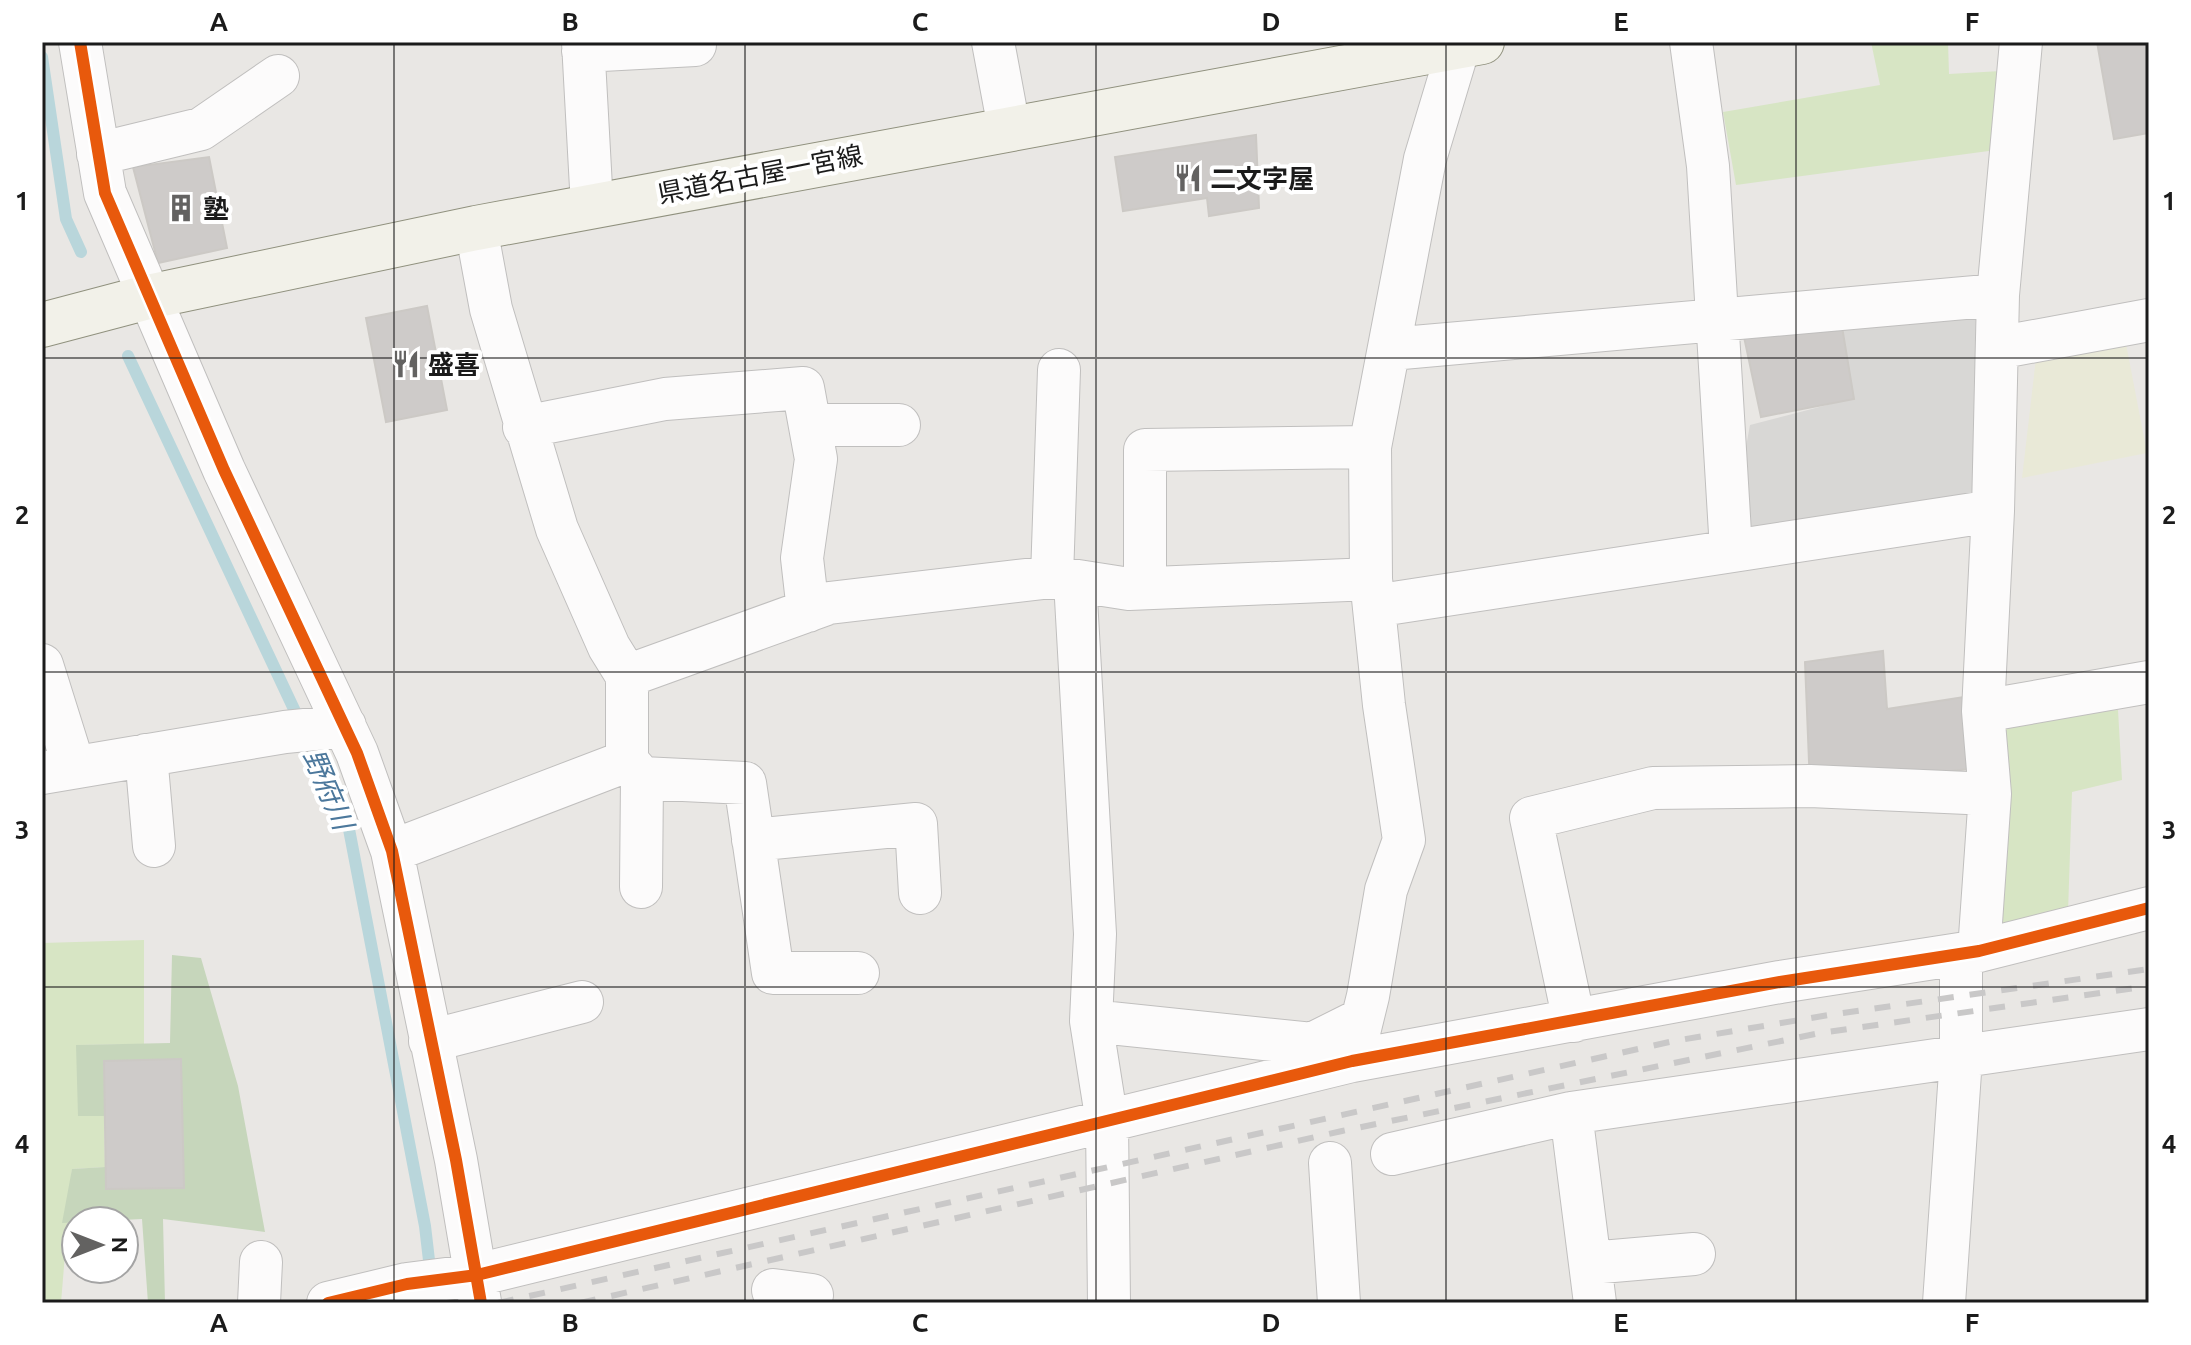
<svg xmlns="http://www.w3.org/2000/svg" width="2191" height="1345" font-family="Ubuntu,'Noto Sans JP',sans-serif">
  <rect width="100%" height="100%" fill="#e9e7e4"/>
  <path fill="#d8d7d5" d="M1976,297L1973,494L1730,533L1750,425L1854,398L1839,309Z"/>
  <path fill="#e9e9d7" d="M2126,344L2147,453L2022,478L2036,358Z"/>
  <path fill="#d7e5c4" d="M1871,42H1948L1949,74L2018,70L2011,148L1736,185L1723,112L1880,85Z
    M2118,710L2122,780L2072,792L2068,912L1981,928L1984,721Z
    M144,940V1044L77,1045L79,1116H104L105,1167L72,1169L61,1303H42V943Z"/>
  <path fill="#c6d6bb" d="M172,955L201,958L238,1086L265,1232L163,1219L165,1303H148L142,1219L62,1223L72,1169L105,1167L106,1189L184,1188L181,1059L104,1061V1116H78L76,1045L170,1043Z"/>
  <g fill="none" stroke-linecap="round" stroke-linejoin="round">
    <path stroke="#b9d6db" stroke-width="12" d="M42,57L66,219L81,252
      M128,356L348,824L425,1226L434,1303"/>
  </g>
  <path fill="#cecbc9" stroke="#ccc9c5" stroke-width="2" d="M2097,42H2149V133L2114,139Z
    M1256,135L1259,208L1209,216L1207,198L1123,211L1115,157Z
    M209,157L227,248L158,263L133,167Z
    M427,306L447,410L386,422L366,318Z
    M1839,309L1854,399L1761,417L1740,318Z
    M1883,651L1887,709L1984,694L1988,767L1810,786L1805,662Z
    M181,1059L184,1188L106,1189L104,1061Z"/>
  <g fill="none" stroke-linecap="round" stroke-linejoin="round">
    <defs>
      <path id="minor" d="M80,42L105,193L224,470L357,753L392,851L456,1160L480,1302
        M583,42L592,206
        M993,42L1009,128
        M1691,42L1708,166L1731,550
        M583,51L695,45
        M98,154L201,129L278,76
        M1997,348L2149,320
        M1391,349L1998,295
        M810,425H899
        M524,427L665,399L803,388L816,459L802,558L808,611
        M1052,577L1059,370
        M1075,581L1095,934L1091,1021L1107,1122L1109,1303
        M1145,588V450L1370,447
        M1374,606L1993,511
        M42,665L74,767
        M627,676L829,603L1052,577L1129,589L1371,579
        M1983,711L2149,682
        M146,755L154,846
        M627,761L642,778L745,783L773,973H858
        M42,773L285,732L345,726
        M753,840L916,824L920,893
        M392,851L627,761V676L609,647L557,529L491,309L476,228
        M641,887L642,778
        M1979,951L1990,794L1983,711L1993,511L1998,295L2021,42
        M1091,1021L1312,1044L1362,1019
        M1574,1021L1531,818L1653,788L1810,786L1990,794
        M430,1041L582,1002
        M1352,1061L1368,996L1386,890L1404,840L1384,705L1371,579L1370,447L1425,159L1459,46
        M1571,1113L1595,1303
        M1392,1154L1571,1113L2149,1029
        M1330,1163L1339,1303
        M1590,1263L1694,1254
        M259,1303L261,1262
        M328,1303L407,1284L477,1275L1352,1061L1780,982L1979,951L2149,908
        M777,1303L773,1290L812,1295
        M1944,1303L1961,1058V954"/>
      <path id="secondary" d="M42,325L148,297L476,228L1482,42"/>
    </defs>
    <use href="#minor" stroke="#c0bfbe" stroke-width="44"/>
    <use href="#secondary" stroke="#90917e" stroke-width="46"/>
    <use href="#minor" stroke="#fcfbfb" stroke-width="42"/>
    <use href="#secondary" stroke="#f2f1e9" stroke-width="44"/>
    <path stroke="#c9c8c8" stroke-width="6" stroke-dasharray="16 16" stroke-linecap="butt" d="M498,1303L1674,1041L1829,1015L2149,969
      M580,1303L1342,1131L1820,1033L2149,986"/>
    <defs>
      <path id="cycleway" d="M80,42L105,193L224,470L357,753L392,851L456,1160L481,1303
        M328,1303L407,1284L477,1275L1352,1061L1780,982L1979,951L2149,908"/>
    </defs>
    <use href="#cycleway" stroke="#fff" stroke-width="17"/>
    <use href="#cycleway" stroke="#e8590c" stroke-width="12"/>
  </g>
  <path fill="none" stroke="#1b1b1b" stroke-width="2" stroke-opacity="0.55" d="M394,42V1303M745,42V1303M1096,42V1303M1446,42V1303M1796,42V1303M42,358H2149M42,672H2149M42,987H2149"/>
  <defs>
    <symbol id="restaurant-bare" viewBox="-9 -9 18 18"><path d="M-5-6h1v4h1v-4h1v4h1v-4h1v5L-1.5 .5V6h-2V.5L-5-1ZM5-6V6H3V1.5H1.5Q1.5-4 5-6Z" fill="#636261" stroke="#fff" stroke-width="2.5" paint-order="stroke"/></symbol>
    <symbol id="building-bare" viewBox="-9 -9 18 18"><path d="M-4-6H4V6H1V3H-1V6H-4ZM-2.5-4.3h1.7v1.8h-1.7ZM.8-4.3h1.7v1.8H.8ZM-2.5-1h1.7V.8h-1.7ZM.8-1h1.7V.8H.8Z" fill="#636261" stroke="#fff" stroke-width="2.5" paint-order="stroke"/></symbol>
  </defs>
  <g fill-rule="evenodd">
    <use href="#restaurant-bare" x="1168" y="158" width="40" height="40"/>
    <use href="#building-bare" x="161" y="188" width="40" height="40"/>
    <use href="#restaurant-bare" x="386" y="344" width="40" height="40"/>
  </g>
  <g text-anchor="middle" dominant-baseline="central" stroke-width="8" stroke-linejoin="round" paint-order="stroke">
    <g font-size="26" fill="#1b1b1b" stroke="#fff">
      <text transform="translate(760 174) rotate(-11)">県道名古屋一宮線</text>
    </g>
    <g font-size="26" font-weight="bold" fill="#1b1b1b" stroke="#fff" text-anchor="start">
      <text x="1210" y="178">二文字屋</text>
      <text x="203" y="208">塾</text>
      <text x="428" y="364">盛喜</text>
    </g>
    <g font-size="28" font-style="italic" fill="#4c789c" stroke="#fff">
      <text transform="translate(329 789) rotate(67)">野府川</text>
    </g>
  </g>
  <rect width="2191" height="1345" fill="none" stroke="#ffffff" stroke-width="88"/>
  <g transform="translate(100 1245) rotate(90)"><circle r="38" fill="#ffffff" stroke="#a4a4a4" stroke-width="2"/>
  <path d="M0-6L14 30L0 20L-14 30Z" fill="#636261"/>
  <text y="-12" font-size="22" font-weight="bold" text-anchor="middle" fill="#1b1b1b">N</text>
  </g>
  <rect x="44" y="44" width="2103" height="1257" fill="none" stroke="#1b1b1b" stroke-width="3"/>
  <g font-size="26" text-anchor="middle" font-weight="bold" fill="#1b1b1b">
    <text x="219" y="31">A</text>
    <text x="570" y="31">B</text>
    <text x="920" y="31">C</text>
    <text x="1271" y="31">D</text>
    <text x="1621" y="31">E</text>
    <text x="1972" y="31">F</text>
    <text x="22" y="210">1</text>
    <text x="2169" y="210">1</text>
    <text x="22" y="524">2</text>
    <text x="2169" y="524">2</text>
    <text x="22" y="839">3</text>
    <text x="2169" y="839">3</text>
    <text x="22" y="1153">4</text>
    <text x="2169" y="1153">4</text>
    <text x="219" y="1332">A</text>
    <text x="570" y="1332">B</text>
    <text x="920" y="1332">C</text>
    <text x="1271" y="1332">D</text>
    <text x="1621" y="1332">E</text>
    <text x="1972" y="1332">F</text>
  </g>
</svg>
